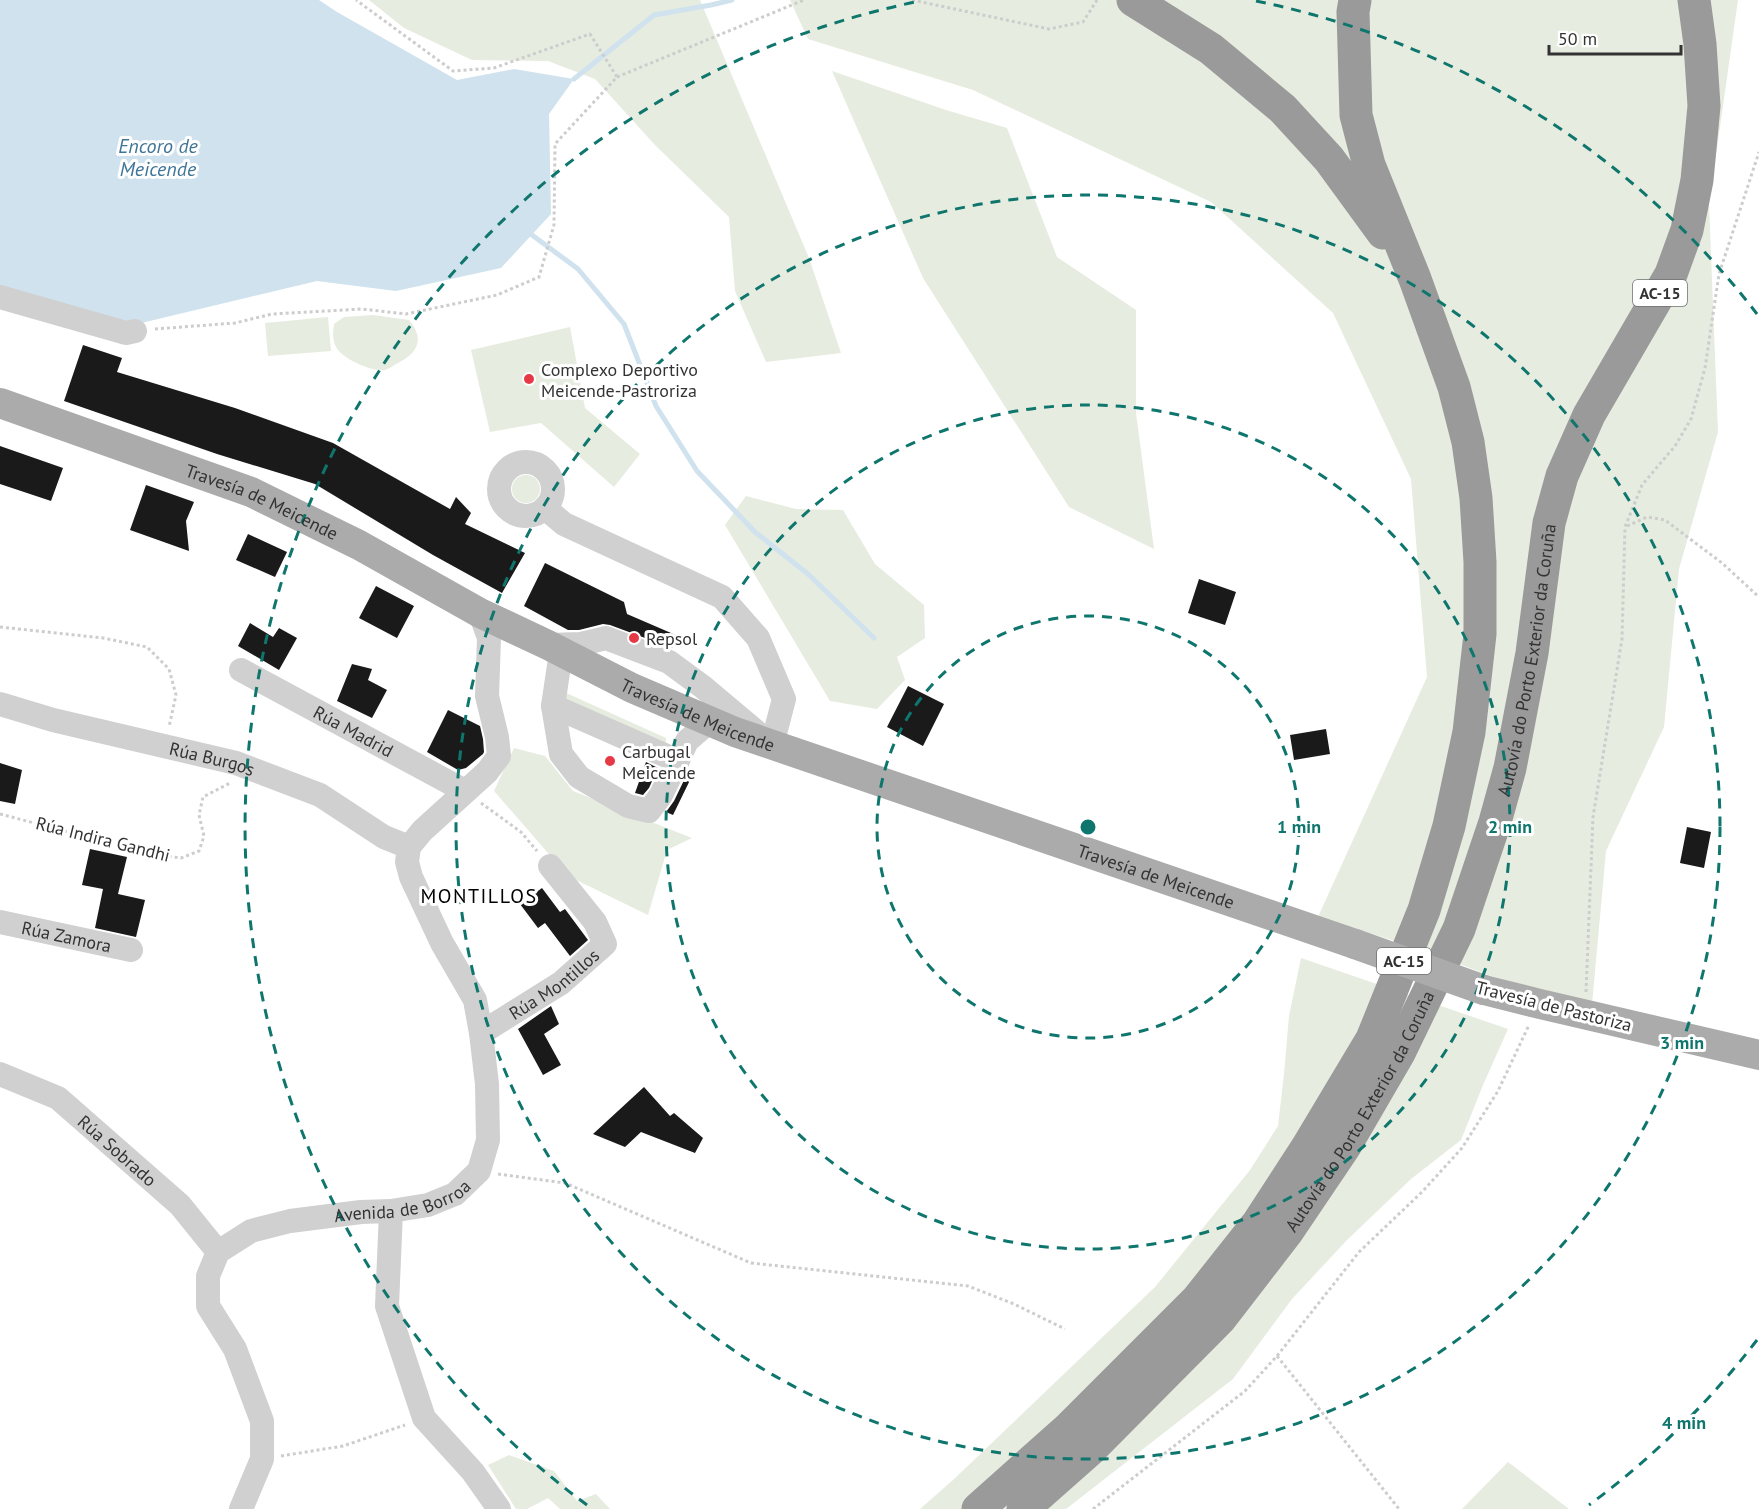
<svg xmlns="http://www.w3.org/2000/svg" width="1759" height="1509" font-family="'PT Sans',sans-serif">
  <rect width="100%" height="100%" fill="#fff"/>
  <path fill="#e6ecdf" d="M369,0H700L809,258L841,353L766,362L735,291L729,217L655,145L595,79L548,61L472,60L404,28Z
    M790,0H1738L1709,204L1718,432L1679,569L1664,727L1606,851L1592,1004L1491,976L1414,947L1318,917L1427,677L1411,479L1333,313L1211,202L973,90L808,39Z
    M832,71L946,110L1007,128L1057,257L1136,310V413L1154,549L1069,507L923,278Z
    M373,315L409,320C425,339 418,353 398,363C394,365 389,369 385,370C372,372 342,359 336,347C332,339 333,332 334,324L344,317Z
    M328,317L331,351L268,356L265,323Z
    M570,327L585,408L640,454L614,487L541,423L490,432L471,350Z
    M512 489a14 14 0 1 1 28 0a14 14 0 1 1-28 0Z
    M746,496L796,509L843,510L875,564L924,605L925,638L897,657L905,680L877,709L830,701L725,525Z
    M564,692L666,738V747L561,699Z
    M514,748L545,756L573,791L692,838L667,850L648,915L568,876L494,791Z
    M1301,958L1508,1029L1483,1085L1461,1140L1411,1179L1347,1240L1292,1299L1233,1379L1066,1509H920L953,1480L1155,1287L1250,1170L1278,1126L1284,1074L1289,1016Z
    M509,1455L554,1471L577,1501L596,1494L610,1509H560L548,1498L527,1509H516L488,1465Z
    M1508,1462L1569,1509H1462Z"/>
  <path fill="#cfe2ee" d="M0,0H319L337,12L457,80L514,69L574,79L549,114L551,214L501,268L396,291L317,281L133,325L0,287Z"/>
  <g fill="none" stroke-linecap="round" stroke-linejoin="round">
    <path stroke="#cfe2ee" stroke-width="5" d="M574,79L654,15L711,5L732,0
      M532,235L578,269L624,324L656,406L697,471L755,532L808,574L874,638"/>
  </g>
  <path fill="#1a1a1a" d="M83,345L122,358L117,372L235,408L333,443L450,509L456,497L471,513L465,524L525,553L502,593L433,555L315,484L217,454L64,401Z
    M0,446L63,468L51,501L0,484Z
    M146,485L194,502L186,521L189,551L130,530Z
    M248,534L287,552L275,577L236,560Z
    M545,563L624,602L627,614L678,636L672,648L610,625L603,624L579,630H568L524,606Z
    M1199,579L1236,592L1225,625L1188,613Z
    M376,586L414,606L397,638L359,618Z
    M250,623L273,637L279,628L297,638L279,670L238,646Z
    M352,664L372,669L368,680L387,690L372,718L337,701Z
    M908,686L944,704L923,746L887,727Z
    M448,710L480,726L483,739L484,752L483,754L466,768L458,770L427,752Z
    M1326,729L1330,754L1294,760L1290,735Z
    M646,762L658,768L649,788L643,795L635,793Z
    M0,763L22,770L15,804L0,801Z
    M687,774L692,776L673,815L666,812L674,801Z
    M1687,827L1711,832L1704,868L1680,863Z
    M90,849L127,857L118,894L145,900L136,937L95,928L103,889L82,885Z
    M542,888L560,912L565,909L588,940L570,956L545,923L538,928L520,904Z
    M551,1006L559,1024L544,1034L561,1065L543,1075L518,1029Z
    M644,1087L670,1116L674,1113L703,1138L695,1153L641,1132L625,1147L593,1134Z"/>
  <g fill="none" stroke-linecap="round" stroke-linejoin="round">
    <path stroke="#cdcdcd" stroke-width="3" stroke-dasharray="3 3" stroke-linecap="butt" d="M912,0L1049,29L1083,22L1097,0
      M617,77L804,0
      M155,329L235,323L272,314L362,309L406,314L497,295L539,277L554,225L555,144L617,77L590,34L494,68L453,71L356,0
      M1627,526L1647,517L1665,520L1722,563L1759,597
      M0,627L103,638L147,647L169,669L176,695L169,727
      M481,803L521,832L537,851
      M0,814L152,854L181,858L199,851L204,836L199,815L203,797L230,783
      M1586,992L1593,817L1622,639L1625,527L1642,485L1675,446L1691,419L1705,368L1719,274L1759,152
      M498,1174L565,1183L751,1263L968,1286L1014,1304L1065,1329
      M1277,1356L1399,1509
      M281,1456L343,1446L405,1425
      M1093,1509L1245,1391L1277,1356L1359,1252L1422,1192L1462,1148L1498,1091L1529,1025"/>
    <g stroke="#d0d0d0" stroke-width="24">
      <path d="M0,297L126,333L135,331"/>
      <circle cx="526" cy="489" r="27"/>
      <path d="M545,508L564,524L722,597L758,638L784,699L772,745L703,687L669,662L606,638L581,644L548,645"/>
      <path d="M561,652L553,706L561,754L579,777L628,806L649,811L661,795L687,741L710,721"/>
      <path id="s1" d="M241,670L465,791"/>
      <path id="s2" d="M0,704L53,720L236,763L320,795L384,837L409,847"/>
      <path d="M553,706L678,761"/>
      <path id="s3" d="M0,922L131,950"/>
      <path id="s4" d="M481,1033L561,983L605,944L595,922L550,866"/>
      <path id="s5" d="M0,1074L58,1098L180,1205L218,1252"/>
      <path d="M391,1211L387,1306L424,1418L473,1472L499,1509"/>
      <path id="s6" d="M241,1509L262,1459V1421L235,1349L208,1306V1276L218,1252L251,1231L290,1221L361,1212L391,1211L428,1205L455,1194L479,1171L488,1140L487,1084L481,1033L475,1000L442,943L411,877L407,862L409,847L422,831L487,772L499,756L497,737L487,696L489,638L480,613"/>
    </g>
    <g stroke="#ababab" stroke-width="30">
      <path id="s7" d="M0,403L251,492L359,545L480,613L548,645L632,688L735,732L1355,944"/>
      <path d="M1484,990L1540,1004L1759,1055"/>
    </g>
    <g stroke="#9a9a9a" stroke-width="33">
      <path d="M1133,0L1211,49L1283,109L1329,159L1383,233"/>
      <path d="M978,1509L1070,1427L1197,1300L1258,1223L1308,1146L1372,1039L1424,910L1449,826L1469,732L1480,634V562L1476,498L1468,442L1454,387L1415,279L1369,165L1356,115L1353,12L1355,0"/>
      <path id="s8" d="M1023,1509L1091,1449L1220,1319L1287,1232L1345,1146L1399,1053L1459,929L1495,822L1510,768L1532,653L1549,523L1562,476L1589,415L1671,274L1687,230L1697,180L1704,106L1700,44L1694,0"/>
    </g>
    <path stroke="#ababab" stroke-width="30" d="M1355,944L1484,990"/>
  </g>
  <g fill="none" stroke="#0f766e" stroke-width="3" stroke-dasharray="10 8">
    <circle cx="1088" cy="827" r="211"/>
    <circle cx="1088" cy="827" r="422"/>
    <circle cx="1088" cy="827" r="632"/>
    <path d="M1757 1340A843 843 0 0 1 1589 1505M587 1505A843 843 0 0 1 920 1M1256 1A843 843 0 0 1 1757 314"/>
  </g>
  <g fill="#e63946" stroke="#fff" stroke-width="2">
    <circle cx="529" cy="379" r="6"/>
    <circle cx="634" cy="638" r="6"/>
    <circle cx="610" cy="761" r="6"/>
  </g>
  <g text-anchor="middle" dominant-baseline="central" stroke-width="6" stroke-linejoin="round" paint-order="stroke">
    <g fill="#fff" stroke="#707070" stroke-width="1.5">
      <rect x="1633" y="280" width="54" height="26" rx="4.5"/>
      <rect x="1377" y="948" width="54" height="26" rx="4.5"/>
    </g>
    <g font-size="16" font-weight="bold" fill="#333">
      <text x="1660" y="293">AC-15</text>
      <text x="1404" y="961">AC-15</text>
    </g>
    <g font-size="18" fill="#333" stroke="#fff" text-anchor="start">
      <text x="541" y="369">Complexo Deportivo<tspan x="541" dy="21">Meicende-Pastroriza</tspan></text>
      <text x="646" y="638">Repsol</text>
      <text x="622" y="751">Carbugal<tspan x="622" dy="21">Meicende</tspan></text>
    </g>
    <g font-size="18" fill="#333" stroke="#fff">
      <text stroke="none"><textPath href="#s7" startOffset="280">Travesía de Meicende</textPath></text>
      <text stroke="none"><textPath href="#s8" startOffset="1011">Autovía do Porto Exterior da Coruña</textPath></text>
      <text stroke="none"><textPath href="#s7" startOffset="766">Travesía de Meicende</textPath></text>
      <text stroke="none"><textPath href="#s1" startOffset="128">Rúa Madrid</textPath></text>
      <text stroke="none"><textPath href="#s2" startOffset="219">Rúa Burgos</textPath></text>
      <text transform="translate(103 839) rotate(14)">Rúa Indira Gandhi</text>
      <text stroke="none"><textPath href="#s7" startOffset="1252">Travesía de Meicende</textPath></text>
      <text stroke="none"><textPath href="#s3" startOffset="68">Rúa Zamora</textPath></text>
      <text stroke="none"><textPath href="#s4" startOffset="88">Rúa Montillos</textPath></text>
      <text transform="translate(1554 1006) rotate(14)">Travesía de Pastoriza</text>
      <text stroke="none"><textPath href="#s8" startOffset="525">Autovía do Porto Exterior da Coruña</textPath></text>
      <text stroke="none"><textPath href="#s5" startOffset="142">Rúa Sobrado</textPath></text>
      <text stroke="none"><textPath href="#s6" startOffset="470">Avenida de Borroa</textPath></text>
    </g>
    <g font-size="20" font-style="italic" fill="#3f7597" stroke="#fff">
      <text x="158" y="146">Encoro de<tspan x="158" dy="23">Meicende</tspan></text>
    </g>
    <g font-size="20" letter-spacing="1.5" fill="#000" stroke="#fff">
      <text x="479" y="896">MONTILLOS</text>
    </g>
  </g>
  <circle cx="1088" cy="827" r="9" fill="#0f766e" stroke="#fff" stroke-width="3"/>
  <g font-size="18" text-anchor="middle" font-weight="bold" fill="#0f766e" stroke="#fff" stroke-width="6" stroke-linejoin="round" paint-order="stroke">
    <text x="1299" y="833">1 min</text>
    <text x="1510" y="833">2 min</text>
    <text x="1682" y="1049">3 min</text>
    <text x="1684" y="1429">4 min</text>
  </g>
  <path d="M1549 45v9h132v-9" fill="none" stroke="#333333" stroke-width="3"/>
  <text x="1558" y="45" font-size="18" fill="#333333" stroke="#ffffff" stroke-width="4.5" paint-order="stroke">50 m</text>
</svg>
